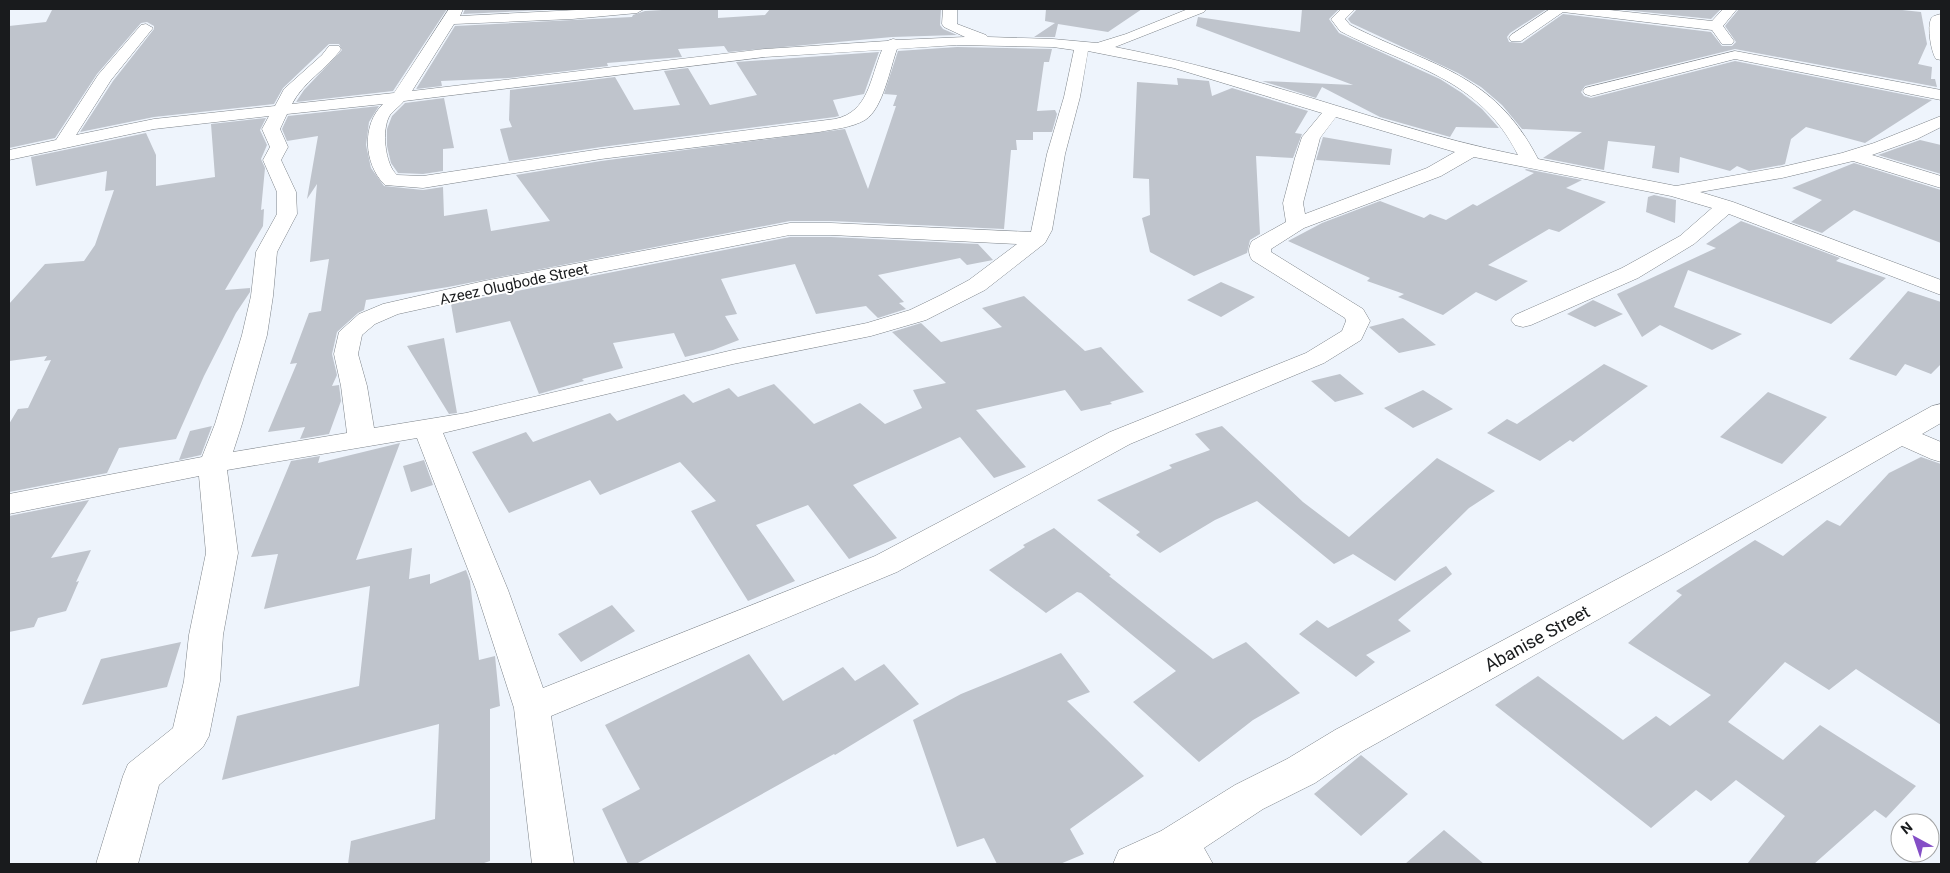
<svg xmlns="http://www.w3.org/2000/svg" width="1950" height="873" font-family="Roboto,sans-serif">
  <rect width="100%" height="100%" fill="#eef4fc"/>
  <path fill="#bfc4cc" d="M63,9H447L393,91L296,102L304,90L342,50L339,44H329L283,88L274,104L154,117L80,132L113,81L154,29V26L147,22L141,23L97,74L55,138L9,148V26L46,22L52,10Z
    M465,9H564L463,14Z
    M679,9H718V18L765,15L770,9H941L940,25L943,29L957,35L892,37L728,52L724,46L678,49L682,57L607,63L608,66L509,78L441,81L442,86L416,89L455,26L632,17L633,15L645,11Z
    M1046,9H1142L1108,32L1058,24L1055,37H1034L1055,23L1045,21Z
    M1302,9H1339L1329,19L1339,33L1440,79L1462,93L1482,109L1499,128L1456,127L1450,137L1380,117L1322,87L1316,98L1262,81L1353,85L1196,26L1198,17L1300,32Z
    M1357,9H1547L1510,33L1507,37L1509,42L1522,43L1563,14L1711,32L1722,46H1732L1736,42L1725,26L1739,9H1893L1921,12L1927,44L1918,64L1932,67L1931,79H1935L1937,87L1735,49L1585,86L1581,92L1584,96L1591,98L1735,61L1932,100L1865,143L1806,127L1791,139L1785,164L1782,165L1749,171L1737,166L1730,171L1680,157L1679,173L1652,168L1655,146L1608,141L1604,170L1543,158L1582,132L1522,129L1502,105L1481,87L1458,73L1351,23L1348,19Z
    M1615,9H1721L1711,19Z
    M957,47L1052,49L1049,62H1044L1037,111L1055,110L1057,114L1052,132H1033V140H1016L1017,150H1011L1004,229L831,221H790L448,287L366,300L364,310L358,313L337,332L332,354L337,375L332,386L339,385L341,401L329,434L300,439L305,427L268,432L297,363L290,364L309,313L321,311L329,259L310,262L317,184L307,199L318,136L287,141L282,129L288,116L379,106L369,122L366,145L371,168L384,186L423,190L443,187L444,216L487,209L491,231L550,221L516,175L601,161L845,129L868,189L896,106H893L897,95L884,94L898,51Z
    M879,52L864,94L833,100L839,116L835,117L601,147L509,161L500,129L512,127L509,120L510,90L615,77L634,110L680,105L664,71L688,68L710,105L757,95L736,62Z
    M1177,78L1209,81L1212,96L1232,88L1308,111L1295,133L1302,134L1293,158L1256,156L1260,234L1250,240L1247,253L1194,276L1150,252L1142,218L1150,215L1149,179L1133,178L1137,82L1178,85Z
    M444,98L454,148L443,149V171L423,174L398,173L391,163L387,146V129L392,116L405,103Z
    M266,118L260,130L267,145L261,159L265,168L261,210L264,209L263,226L225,290L250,288V292L236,313L204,376L176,439L119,448L107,473L9,492V424L18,409L28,408L51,360L44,361L47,356L9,361V304L45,264L84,261L95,245L114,190L105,191L107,171L36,186L31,157L146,133L156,155V186L215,177L211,124Z
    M1323,137L1392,149L1390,165L1316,160Z
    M1920,140L1941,145V174L1878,155Z
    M1854,163L1941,190V243L1854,210L1822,233L1791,222L1822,200L1792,188Z
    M1526,169L1582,180L1566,188L1606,202L1559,232L1549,229L1488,265L1528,281L1496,301L1476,292L1443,315L1398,297L1404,294L1367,281L1370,278L1288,241L1322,223L1380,201L1424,218L1430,214L1446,220L1473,204L1477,206L1534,173L1525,170Z
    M1654,195L1676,200L1675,223L1646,212L1648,197Z
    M1741,221L1840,258L1836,261L1886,278L1831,324L1688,270L1674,307L1742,334L1712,350L1660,325L1642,337L1617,294L1716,248L1706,244Z
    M790,237H831L978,244L993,260L967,265L960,258L878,275L904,302L899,303L906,309L878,318L866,306L816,314L795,264L721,279L737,314L725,316L739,340L713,350L685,357L674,333L613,343L623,368L582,379L584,381L539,394L510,321L456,333L451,304Z
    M1221,282L1255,297L1221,317L1187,300Z
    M1908,291L1941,302V364L1931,374L1905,364L1896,376L1849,359Z
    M1024,296L1085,351L1101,347L1144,392L1110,402L1112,404L1081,411L1065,390L976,410L1026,467L994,478L960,437L853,485L897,538L849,559L808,505L756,525L795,581L748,601L691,511L716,501L680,462L600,495L590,480L509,513L472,452L526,432L533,442L610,413L617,421L684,394L693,403L729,388L738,397L774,384L814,424L860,403L885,424L922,408L913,390L946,383L892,332L921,323L941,342L1002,327L982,308Z
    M1593,300L1623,314L1595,327L1567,314Z
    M1403,318L1436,345L1399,353L1369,327Z
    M444,338L457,413L449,414L407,346Z
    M1604,364L1648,386L1573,442L1570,440L1540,461L1487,433L1507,419L1517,424Z
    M1340,374L1364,394L1335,402L1311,381Z
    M1423,390L1453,409L1413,428L1384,408Z
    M1768,392L1827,417L1782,464L1720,437Z
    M212,426L201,455L179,460L190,431Z
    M1222,426L1303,502L1349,537L1437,458L1495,491L1469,508L1395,581L1353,554L1334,564L1257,501L1215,520L1160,553L1136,535L1140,532L1097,500L1172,468L1169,465L1210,450L1195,434Z
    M400,443L356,560L412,548L409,579L430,574V584L466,570L470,581L479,660L495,656L500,706L490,709V861L481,864H348L351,841L435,819L439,724L222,780L237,716L359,686L370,586L264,609L278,554L251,557L291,461L320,456L318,463Z
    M1921,457L1941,464V725L1856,669L1829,690L1785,662L1728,722L1783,760L1820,725L1916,786L1886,818L1875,810L1814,864H1747L1785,816L1736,780L1711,801L1696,790L1651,828L1495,705L1538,676L1623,740L1656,716L1670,726L1711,695L1628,643L1682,595L1676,591L1755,540L1783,556L1827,520L1840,526L1889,473Z
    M424,460L433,485L411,492L403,466Z
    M89,500L51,558L91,550L76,582L79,581L66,611L38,618L34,627L9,632V516Z
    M1054,528L1111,575L1109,576L1213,659L1246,642L1300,693L1253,720L1199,762L1133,702L1176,671L1081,593L1077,592L1046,613L989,570L1025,547L1023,545Z
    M1446,566L1452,574L1398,620L1411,631L1366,655L1375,662L1356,677L1299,634L1317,620L1328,628Z
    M612,605L635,631L581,662L558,634Z
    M181,642L167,687L82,705L101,659Z
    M1061,653L1090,692L1067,701L1144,776L1070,829L1084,854L1060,864H997L984,838L957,847L913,720L961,694Z
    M749,654L783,701L843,667L855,681L884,664L919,704L835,755L834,754L636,864H628L602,809L640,789L605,725Z
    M1361,755L1408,794L1361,836L1314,794Z
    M1444,830L1484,864H1405Z"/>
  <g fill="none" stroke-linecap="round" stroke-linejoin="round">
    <defs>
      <path id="minor" d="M449,9H463L460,16L596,9H644L637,13L572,19L454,24L412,91L765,49L887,41L893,39L898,40L965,37L944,27L942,24L943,9H957V24L986,35L988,37L1053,39L1097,43L1126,34L1188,9H1206L1204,12L1115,47C1171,58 1226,72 1281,89C1360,112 1436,139 1518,155C1479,77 1411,68 1340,31L1331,19L1341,9H1355L1345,19L1350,25C1429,66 1493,71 1538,159L1676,186L1782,167L1842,153L1874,143L1941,116V127L1917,139L1872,155L1941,176V188L1853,161L1782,178L1700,192L1733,202L1941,280V295L1729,214L1694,244L1638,278L1531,325L1523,327L1515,325L1511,320L1515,315L1622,268L1680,236L1712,208L1671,196L1474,157L1441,176L1304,228L1271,249V252L1363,309L1370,321L1361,340L1324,363L1130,444L897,572L551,716L574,864H532L514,708L476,590L417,438L227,470L238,553L223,635L220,681L209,736L203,747L159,785L138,864H96L123,776L128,764L173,728L184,681L189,635L206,553L199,476L9,514V494L202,457L215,424L242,335L251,296L256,252L277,214V192L263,160L270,147L262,129L269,116L154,129L9,160V150L56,140L98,75L141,25L146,24L153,28L111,80L76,135L154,119L275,106L284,89L322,55L329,46H339L341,49C327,69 303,82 292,104L394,93ZM957,45L1053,47L1074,50L1064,97L1047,154L1031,232L831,223H790L484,281L383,304L359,314L339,332L334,354L341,386L347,433L233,452L242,424L267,335L273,296L277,252L297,214L296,192L281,160L288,147L280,129L287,114L383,104C361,125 364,165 385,185L423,188L601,159L819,132C834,129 851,128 865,120C883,109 890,68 897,49ZM882,50C870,78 869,112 835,119L601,149L423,176L397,175C385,165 381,129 390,115C394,110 400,106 404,101L765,57ZM1088,51L1174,68L1322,113L1302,137L1295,158L1283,203L1286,222L1252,241C1248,248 1248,253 1252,260L1345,318L1346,321L1342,331L1306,353L1110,432L875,556L543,688L508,590L443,433L733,364L871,336L926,320L985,290L1045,243L1052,230L1065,154L1080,97ZM1336,117L1455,152L1427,168L1305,214L1303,203L1320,138ZM790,235H831L1017,244L969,280L941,295L910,310L867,323L733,350L466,413L374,428L367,386L358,354L362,335L375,324L398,314L484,295Z
        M1550,9H1600L1712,21L1723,9H1737L1723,26L1734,41L1732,44H1722L1712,30L1563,12L1521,41H1511L1509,38L1511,35Z
        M1941,14V60L1936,59C1931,52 1927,27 1931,19C1932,16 1937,15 1941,14Z
        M1735,51L1941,90V100L1735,59L1591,96L1585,94L1583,91L1585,88Z
        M1941,404V423L1922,434L1941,442V462L1931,459L1902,446L1692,567L1361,752L1315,783L1263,809L1204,848L1213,864H1113L1119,850L1161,831L1235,785L1287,759L1335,730L1670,551L1932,406Z"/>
    </defs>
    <use href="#minor" stroke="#7d8389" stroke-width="1"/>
    <use href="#minor" fill="#fff" fill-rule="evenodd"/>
  </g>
  <g text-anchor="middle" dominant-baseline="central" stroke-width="4" stroke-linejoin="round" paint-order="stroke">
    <g font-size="15" fill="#191b1d" stroke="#fff">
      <text transform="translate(514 284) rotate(-12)">Azeez Olugbode Street</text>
    </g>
    <g font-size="18" fill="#191b1d" stroke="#fff">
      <text transform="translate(1537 638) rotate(-29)">Abanise Street</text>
    </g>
  </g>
  <rect width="1950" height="873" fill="none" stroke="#191b1d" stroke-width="20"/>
  <g transform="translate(1915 838) rotate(320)"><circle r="24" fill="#ffffff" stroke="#a3a4a5"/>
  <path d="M0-4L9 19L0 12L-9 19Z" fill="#844ec6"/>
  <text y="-8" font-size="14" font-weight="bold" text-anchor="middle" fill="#191b1d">N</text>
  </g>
</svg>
